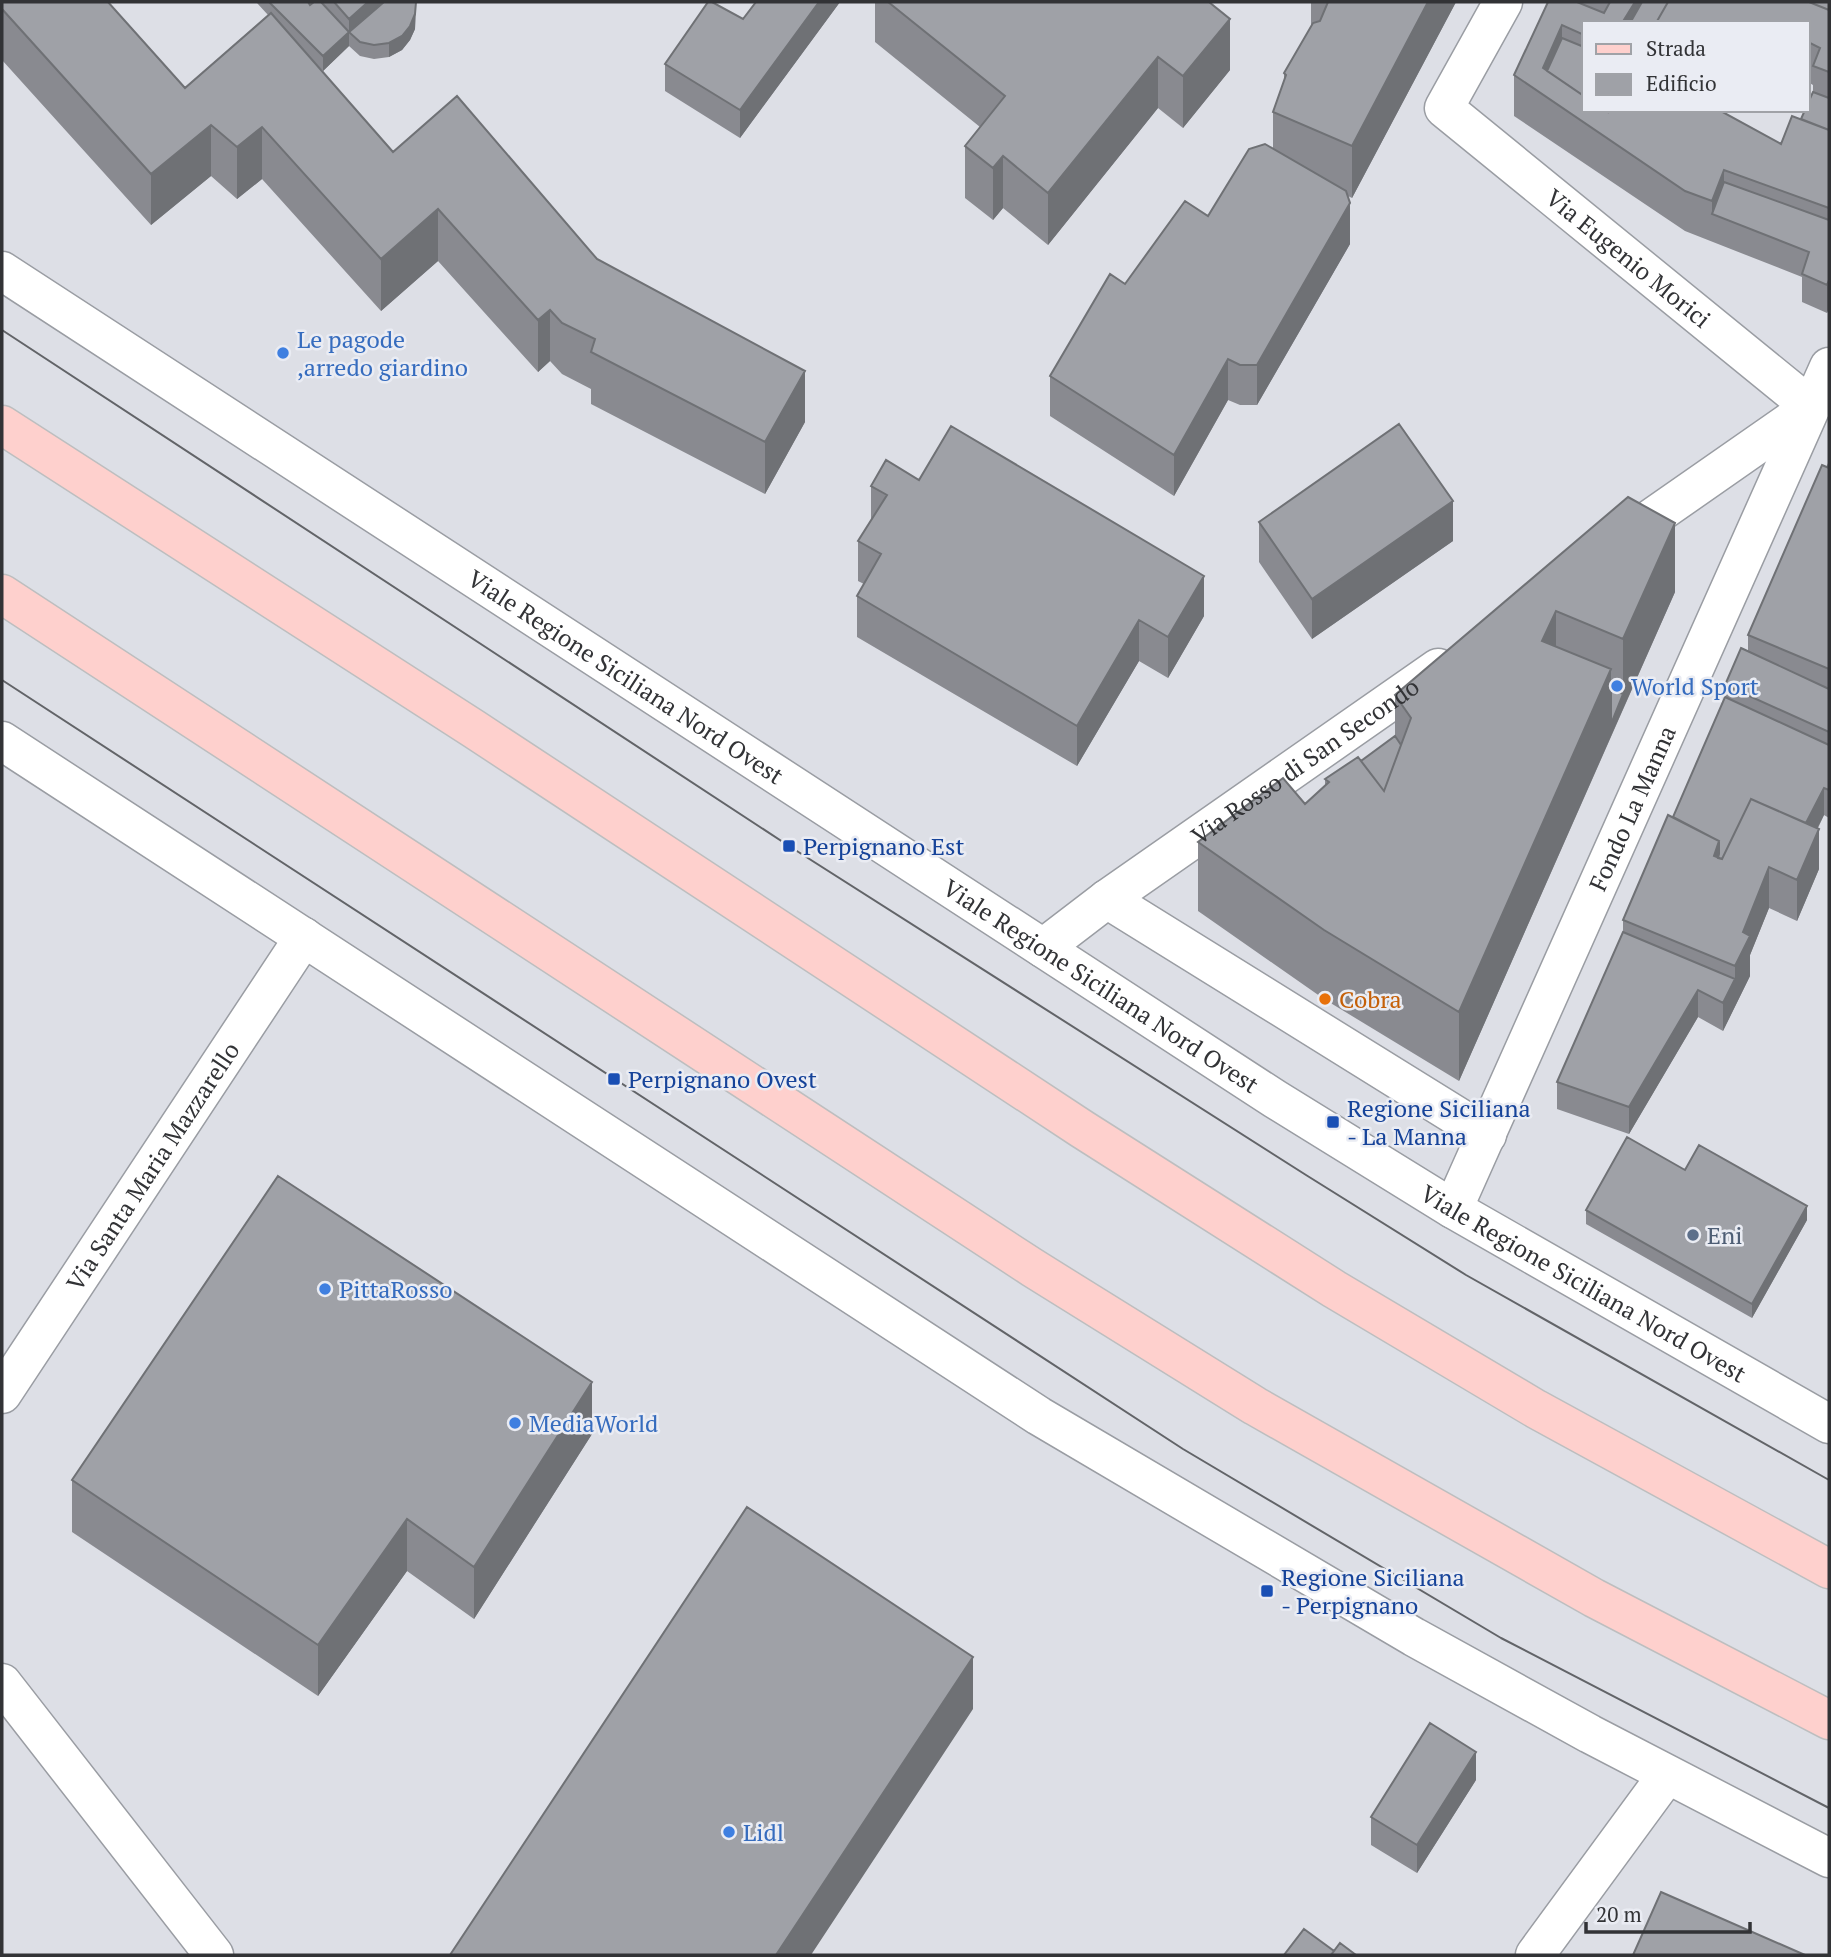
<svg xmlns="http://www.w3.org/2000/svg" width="1831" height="1957" font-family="'PT Serif',serif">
  <rect width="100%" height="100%" fill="#dddfe6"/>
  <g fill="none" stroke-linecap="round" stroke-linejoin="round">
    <defs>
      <g id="minor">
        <path id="s1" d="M1503,2L1444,108L1811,407L1616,543"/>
        <path d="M1107,899L1487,1135"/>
        <path id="s2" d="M1043,948L1107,899L1438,668"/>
        <path id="s3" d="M1453,1209L1829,367"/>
        <path id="s4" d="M2,1394L304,937"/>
        <path d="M2,1683L214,1955"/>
      </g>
      <g id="tertiary">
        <path id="s5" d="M2,271L1275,1099L1453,1209L1829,1424"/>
        <path d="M2,741L1039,1416L1414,1637L1590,1734L1829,1858"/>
        <path d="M1535,1955L1667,1775"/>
      </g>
      <path id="primary" d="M2,425L474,729L1082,1129L1334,1289L1536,1409L1829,1569
        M2,594L1033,1268L1255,1406L1594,1598L1829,1720"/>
    </defs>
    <use href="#minor" stroke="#9a9da3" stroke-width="41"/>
    <use href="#tertiary" stroke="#9a9da3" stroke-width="41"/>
    <use href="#primary" stroke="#bdbebf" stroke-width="41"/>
    <use href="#minor" stroke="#fff" stroke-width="38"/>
    <use href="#tertiary" stroke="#fff" stroke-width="38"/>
    <use href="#primary" stroke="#fed0cd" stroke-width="38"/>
    <path stroke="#626468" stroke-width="2" d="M2,330L789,846L1306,1175L1466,1275L1829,1480
      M2,680L1183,1449L1501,1638L1829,1808"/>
  </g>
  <path fill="#898a90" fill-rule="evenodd" d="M2,2L185,88L268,15L257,3V2H416L415,29L410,40L402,50L389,57L374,59L360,56L349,46L323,71L305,52L393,152L597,259L805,422L765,494L591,404V389L562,374L550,361L538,372L438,261L381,311L262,179L237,199L211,176L151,225L2,60Z
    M756,2H840L740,138L665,91V64L743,19Z
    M875,2H1209L1230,70L1183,128L1158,108L1048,245L1003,208L993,220L965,198V146L980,127L875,42Z
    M1311,2H1456L1352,198L1348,196L1350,244L1257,405H1240L1228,400L1174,496L1050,416V376L1125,284L1208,216L1273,149V112L1284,81V73L1311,27Z
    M1548,2H1829V308L1827,313L1802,302V277L1685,231L1514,116V75ZM1584,23H1808V82L1813,85V92L1801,119L1781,144L1584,110Z
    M1829,461V818L1824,815L1818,828L1819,869L1797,921L1769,908L1750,955V976L1723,1031L1698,1017L1629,1134L1557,1109V1082L1623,932V920L1673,817L1725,697V685L1748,651V635Z
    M919,480L1204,616L1168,678L1139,661L1077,766L857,637V596L864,584L858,581V541L871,520V486Z
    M1628,497L1675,592L1459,1081L1324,999L1198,911V842L1305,804L1325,786V779L1361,761L1395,736V695Z
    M1259,522L1453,541L1312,639L1259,562Z
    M1685,1170L1807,1220L1752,1318L1586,1224V1210Z
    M592,1434L474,1619L407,1571L318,1696L72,1532V1480Z
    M1476,1780L1417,1873L1371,1845V1817Z"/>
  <path fill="#6f7175" d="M368,2H401L349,32V19Z
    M416,2L415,29L410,40L402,50L389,57V43Z
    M819,2H840L740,138V110Z
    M1428,2H1456L1352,198V146Z
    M1635,2H1650L1646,23H1622Z
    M1230,19V70L1183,128V76Z
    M1562,25V66L1552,87L1543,68Z
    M349,32V46L323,71V56Z
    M1158,57V108L1048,245V193Z
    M211,125V176L151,225V174Z
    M262,127V179L237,199V147Z
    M1003,156V208L993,220V168Z
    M1724,170V210L1712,214V201Z
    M1350,203V244L1257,405V365Z
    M438,209V261L381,311V259Z
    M1829,280V308L1827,313V285Z
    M550,310V361L538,372V320Z
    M1228,359V400L1174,496V455Z
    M805,371V422L765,494V442Z
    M1453,501V541L1312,639V599Z
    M1675,523V592L1623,709V639Z
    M1204,576V616L1168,678V637Z
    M1556,611V680L1542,641Z
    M1139,620V661L1077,766V726Z
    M1611,669V724L1623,694V709L1459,1081V1012Z
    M1824,788V815L1801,860V833Z
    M1819,829V869L1797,921V880Z
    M1719,841V871L1714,856Z
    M1769,867V908L1750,955V976L1723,1031V1003L1735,979V966L1743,932Z
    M1698,990V1017L1629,1134V1107Z
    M1807,1206V1220L1752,1318V1304Z
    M592,1382V1434L474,1619V1567Z
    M407,1519V1571L318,1696V1645Z
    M973,1657V1709L811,1955H776Z
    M1476,1752V1780L1417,1873V1845Z"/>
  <path fill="#9fa1a7" stroke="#6f7175" stroke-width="2" d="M2,2H108L185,88L271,13L393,152L457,96L597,259L805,371L765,442L591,352L595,339L562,323L550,310L538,320L438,209L381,259L262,127L237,147L211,125L151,174L2,9Z
    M269,2H308L310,5L314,2H321L349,32L384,2H416L415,14L410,26L402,36L389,43L374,45L360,42L349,32L323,56Z
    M334,2H368L349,19Z
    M708,2H712L743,19L756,2H819L740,110L665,64Z
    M888,2H1209L1230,19L1183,76L1158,57L1048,193L1003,156L993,168L965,146L1005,96Z
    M1328,2H1428L1352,146L1273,112L1286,75L1284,73L1313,23L1320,21Z
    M1548,2H1577L1604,13L1610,2H1635L1622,23H1584V35L1562,25L1543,68L1584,96V110H1605L1608,112L1609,110H1719L1781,144L1792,116L1829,130V208L1724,170L1712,201L1685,191L1514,75Z
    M1642,2H1668L1656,23H1630Z
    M1668,2H1809L1829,10V72L1813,66L1820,48L1808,42V23H1656Z
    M1809,2H1829V10Z
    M1562,38L1584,47V96L1547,71Z
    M1813,92L1829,98V130L1801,119L1805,110H1808V103Z
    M1265,144L1346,191L1350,203L1257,365H1240L1228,359L1174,455L1050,376L1110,274L1125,284L1185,201L1208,216L1249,149Z
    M1724,182L1829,220V280L1827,285L1802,274L1809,252L1712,214Z
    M1399,424L1453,501L1312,599L1259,522Z
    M951,426L1204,576L1168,637L1139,620L1077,726L857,596L881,554L858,541L887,495L871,486L886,460L919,480Z
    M1822,465L1829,468V669L1748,635Z
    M1628,497L1675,523L1623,639L1556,611L1542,641L1611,669L1459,1012L1324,930L1198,842L1283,778L1305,804L1329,782L1325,779L1358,757L1384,791L1411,718L1395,695Z
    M1741,648L1829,689V732L1725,685Z
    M1611,689L1623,694L1611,724Z
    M1725,697L1829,745V790L1824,788L1806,823L1751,799L1722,859L1718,858L1719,854V841L1673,817Z
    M1395,736L1401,745L1384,791L1361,761Z
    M1751,799L1819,829L1797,880L1769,867L1743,932L1750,936L1735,966L1623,920L1668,815L1719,841L1714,856L1722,859Z
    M1623,932L1735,979L1723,1003L1698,990L1629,1107L1557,1082Z
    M1627,1137L1685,1170L1699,1145L1807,1206L1752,1304L1586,1210Z
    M278,1176L592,1382L474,1567L407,1519L318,1645L72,1480Z
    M747,1507L973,1657L776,1955H450Z
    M1430,1723L1476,1752L1417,1845L1371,1817Z
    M1661,1892L1805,1955H1633Z
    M1304,1929L1334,1951L1331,1955H1284Z
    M1340,1943L1356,1955H1331Z"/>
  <g fill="#3f7fe0" stroke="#eaecf3" stroke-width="2.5">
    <circle cx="283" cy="353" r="7"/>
    <circle cx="1617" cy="686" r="7"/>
    <circle cx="325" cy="1289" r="7"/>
    <circle cx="515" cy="1423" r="7"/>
    <circle cx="729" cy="1832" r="7"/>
  </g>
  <g fill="#1a4fb4" stroke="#eaecf3" stroke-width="2.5">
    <rect x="782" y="839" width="14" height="14" rx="3.5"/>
    <rect x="607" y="1072" width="14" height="14" rx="3.5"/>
    <rect x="1326" y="1115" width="14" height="14" rx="3.5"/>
    <rect x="1260" y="1584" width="14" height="14" rx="3.5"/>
  </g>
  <circle fill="#e8710a" stroke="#eaecf3" stroke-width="2.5" cx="1325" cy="999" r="7"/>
  <circle fill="#5c6f8a" stroke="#eaecf3" stroke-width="2.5" cx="1693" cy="1235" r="7"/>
  <g text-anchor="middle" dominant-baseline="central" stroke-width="5" stroke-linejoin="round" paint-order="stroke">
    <g font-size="24" fill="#323336" stroke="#eaecf3">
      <text stroke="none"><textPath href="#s1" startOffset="359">Via Eugenio Morici</textPath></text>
      <text stroke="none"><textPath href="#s5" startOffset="744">Viale Regione Siciliana Nord Ovest</textPath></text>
      <text stroke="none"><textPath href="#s2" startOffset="322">Via Rosso di San Secondo</textPath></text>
      <text stroke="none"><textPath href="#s3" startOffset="439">Fondo La Manna</textPath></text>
      <text stroke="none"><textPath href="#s5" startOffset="1311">Viale Regione Siciliana Nord Ovest</textPath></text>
      <text stroke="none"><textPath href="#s4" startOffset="273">Via Santa Maria Mazzarello</textPath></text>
      <text stroke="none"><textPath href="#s5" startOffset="1878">Viale Regione Siciliana Nord Ovest</textPath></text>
    </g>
    <g font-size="24" fill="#366cbe" stroke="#eaecf3" text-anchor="start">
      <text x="297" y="339">Le pagode<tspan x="297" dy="28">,arredo giardino</tspan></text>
      <text x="1631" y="686">World Sport</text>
      <text x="339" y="1289">PittaRosso</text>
      <text x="529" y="1423">MediaWorld</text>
      <text x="743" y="1832">Lidl</text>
    </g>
    <g font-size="24" fill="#164399" stroke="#eaecf3" text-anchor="start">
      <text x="803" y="846">Perpignano Est</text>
      <text x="628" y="1079">Perpignano Ovest</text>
      <text x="1347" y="1108">Regione Siciliana<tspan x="1347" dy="28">- La Manna</tspan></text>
      <text x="1281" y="1577">Regione Siciliana<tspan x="1281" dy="28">- Perpignano</tspan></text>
    </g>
    <g font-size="24" fill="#c56008" stroke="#eaecf3" text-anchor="start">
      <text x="1339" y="999">Cobra</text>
    </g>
    <g font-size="24" fill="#4e5e75" stroke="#eaecf3" text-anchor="start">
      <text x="1707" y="1235">Eni</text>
    </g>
  </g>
  <rect width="1831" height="1957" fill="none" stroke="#323336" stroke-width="7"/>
  <rect x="1582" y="21" width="228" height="91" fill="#eaecf3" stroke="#a0a2a7" stroke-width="2"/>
  <rect x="1596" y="44" width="35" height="10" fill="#fed0cd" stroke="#a0a2a7" stroke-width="2"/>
  <text x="1646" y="56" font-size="21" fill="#323336">Strada</text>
  <rect x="1596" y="74" width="35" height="21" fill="#9fa1a7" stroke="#a0a2a7" stroke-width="2"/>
  <text x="1646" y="91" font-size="21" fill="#323336">Edificio</text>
  <path d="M1586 1922v10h164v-10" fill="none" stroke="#323336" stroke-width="3.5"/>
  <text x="1596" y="1922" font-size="21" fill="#323336" stroke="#eaecf3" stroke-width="5" paint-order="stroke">20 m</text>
</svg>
